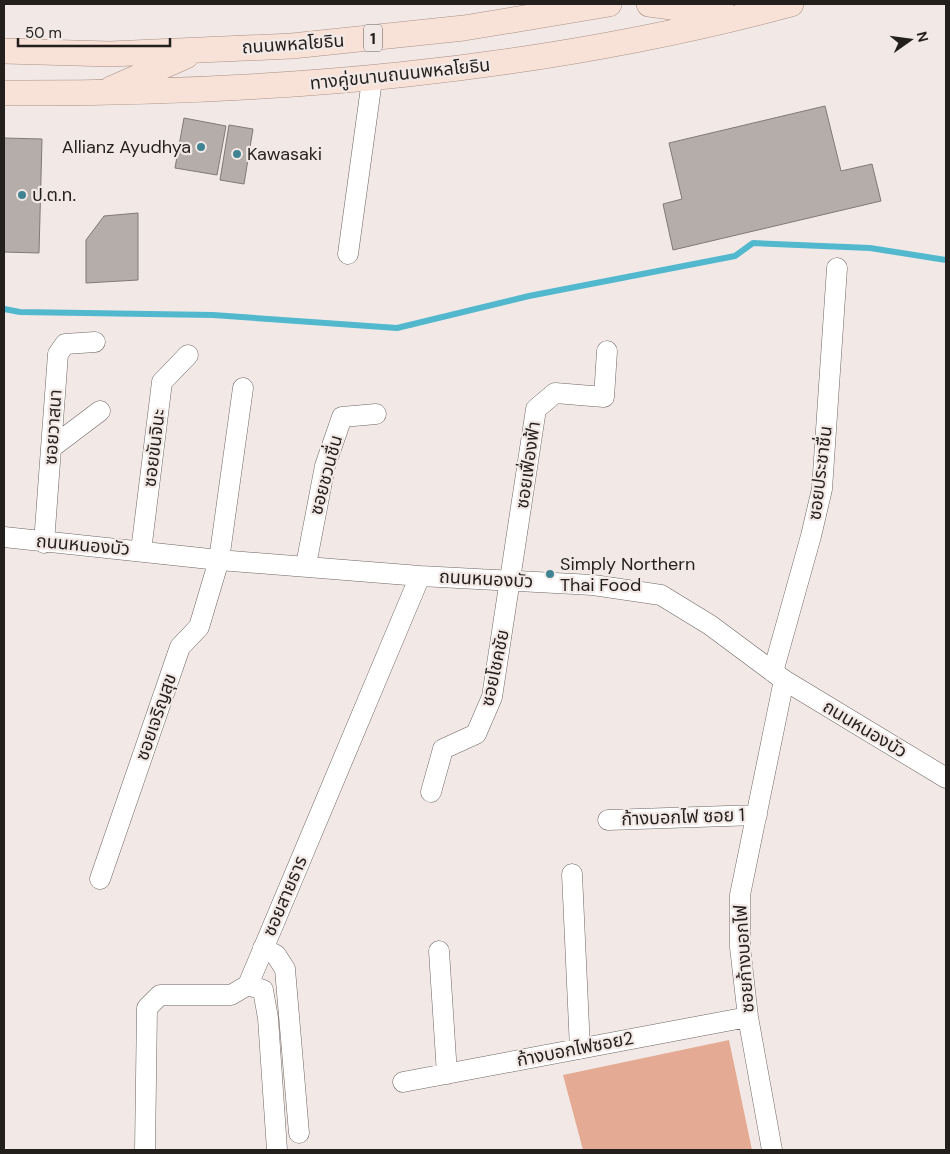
<svg xmlns="http://www.w3.org/2000/svg" width="950" height="1154" font-family="'DM Sans','Noto Sans Thai',sans-serif">
  <rect width="100%" height="100%" fill="#f2e9e6"/>
  <path fill="#e5aa93" d="M729,1040L752,1150H583L563,1075Z"/>
  <g fill="none" stroke-linecap="round" stroke-linejoin="round">
    <path stroke="#52b8ce" stroke-width="6" d="M4,309L20,312L213,315L397,328L529,296L735,256L753,243L870,248L946,260"/>
  </g>
  <path fill="#b5adaa" stroke="#817976" d="M825,106L841,171L872,164L881,201L673,250L663,204L682,199L669,143Z
    M184,118L226,126L217,175L175,168Z
    M229,125L253,129L244,184L220,180Z
    M4,138L42,139L39,253L4,252Z
    M138,213V280L86,283V240L104,216Z"/>
  <g fill="none" stroke-linecap="round" stroke-linejoin="round">
    <defs>
      <path id="minor" d="M348,254L372,80
        M51,448L100,411
        M4,537L219,560L420,576L593,585L661,595L710,625L784,680L946,778
        M44,543L58,354L65,344L95,342
        M141,551L162,382L188,355
        M306,565L325,466L342,417L376,414
        M773,672L811,536L822,489L837,268
        M431,792L443,749L476,734L492,697L536,409L555,393L604,397L607,351
        M608,820L757,815
        M572,874L580,1049
        M100,879L180,647L199,627L219,560L243,388
        M263,948L276,955L285,969L299,1133
        M439,951L447,1074
        M248,985L263,990L268,1018L277,1150
        M403,1082L748,1017
        M145,1150L147,1008L160,995H231L248,985L420,576
        M772,1150L748,1017L740,947V895L784,680"/>
      <path id="major" d="M649,4L724,14
        M4,51L110,54L292,46L464,28L609,4
        M111,89L186,56
        M4,93C270,94 533,73 791,4"/>
    </defs>
    <use href="#minor" stroke="#6e6663" stroke-width="21"/>
    <use href="#major" stroke="#aa9085" stroke-width="26"/>
    <use href="#minor" stroke="#fff" stroke-width="20"/>
    <use href="#major" stroke="#f8e1d7" stroke-width="25"/>
  </g>
  <g fill="#408493" stroke="#f2e9e6" stroke-width="2">
    <circle cx="201" cy="147" r="5"/>
    <circle cx="237" cy="154" r="5"/>
    <circle cx="22" cy="195" r="5"/>
    <circle cx="550" cy="574" r="5"/>
  </g>
  <g text-anchor="middle" dominant-baseline="central" stroke-width="4.5" stroke-linejoin="round" paint-order="stroke">
    <rect fill="#f2e9e6" stroke="#605c59" stroke-width="1" x="364" y="24.5" width="18" height="27" rx="4"/>
    <g font-size="16" font-weight="bold" fill="#221f1d">
      <text x="373" y="38">1</text>
    </g>
    <g font-size="18" fill="#221f1d" stroke="#f2e9e6">
      <text transform="translate(293 44) rotate(-4)">ถนนพหลโยธิน</text>
      <text transform="translate(400 74) rotate(-6)">ทางคู่ขนานถนนพหลโยธิน</text>
      <text transform="translate(53 427) rotate(-86)">ซอยวาสนา</text>
      <text transform="translate(154 448) rotate(-83)">ซอยขันจินะ</text>
      <text transform="translate(528 465) rotate(-82)">ซอยเฟื่องฟ้า</text>
      <text transform="translate(820 473) rotate(-83)">ซอยประชาชื่น</text>
      <text transform="translate(326 475) rotate(-75)">ซอยชวนชื่น</text>
      <text transform="translate(83 545) rotate(5)">ถนนหนองบัว</text>
      <text transform="translate(486 579) rotate(3)">ถนนหนองบัว</text>
      <text transform="translate(495 668) rotate(-78)">ซอยโชคชัย</text>
      <text transform="translate(156 717) rotate(-71)">ซอยเจริญสุข</text>
      <text transform="translate(865 729) rotate(31)">ถนนหนองบัว</text>
      <text transform="translate(683 817) rotate(-2)">ก้างบอกไฟ ซอย 1</text>
      <text transform="translate(285 896) rotate(-67)">ซอยสายธาร</text>
      <text transform="translate(744 959) rotate(-94)">ซอยก้างบอกไฟ</text>
      <text transform="translate(575 1049) rotate(-11)">ก้างบอกไฟซอย2</text>
    </g>
    <g font-size="18" fill="#221f1d" stroke="#f2e9e6" text-anchor="start">
      <text x="191" y="147" text-anchor="end">Allianz Ayudhya</text>
      <text x="247" y="154">Kawasaki</text>
      <text x="32" y="195">ป.ต.ท.</text>
      <text x="560" y="564">Simply Northern<tspan x="560" dy="21">Thai Food</tspan></text>
    </g>
  </g>
  <rect width="950" height="1154" fill="none" stroke="#221f1d" stroke-width="10"/>
  <g transform="translate(910 40) rotate(76)" stroke="#f2e9e6" stroke-width="4" paint-order="stroke">
  <path d="M0-4L9 19L0 12L-9 19Z" fill="#221f1d"/>
  <text y="-8" font-size="14" font-weight="bold" text-anchor="middle" fill="#221f1d">N</text>
  </g>
  <path d="M18 38v8h152v-8" fill="none" stroke="#221f1d" stroke-width="2.5"/>
  <text x="25" y="38" font-size="15" fill="#221f1d" stroke="#f2e9e6" stroke-width="4" paint-order="stroke">50 m</text>
</svg>
